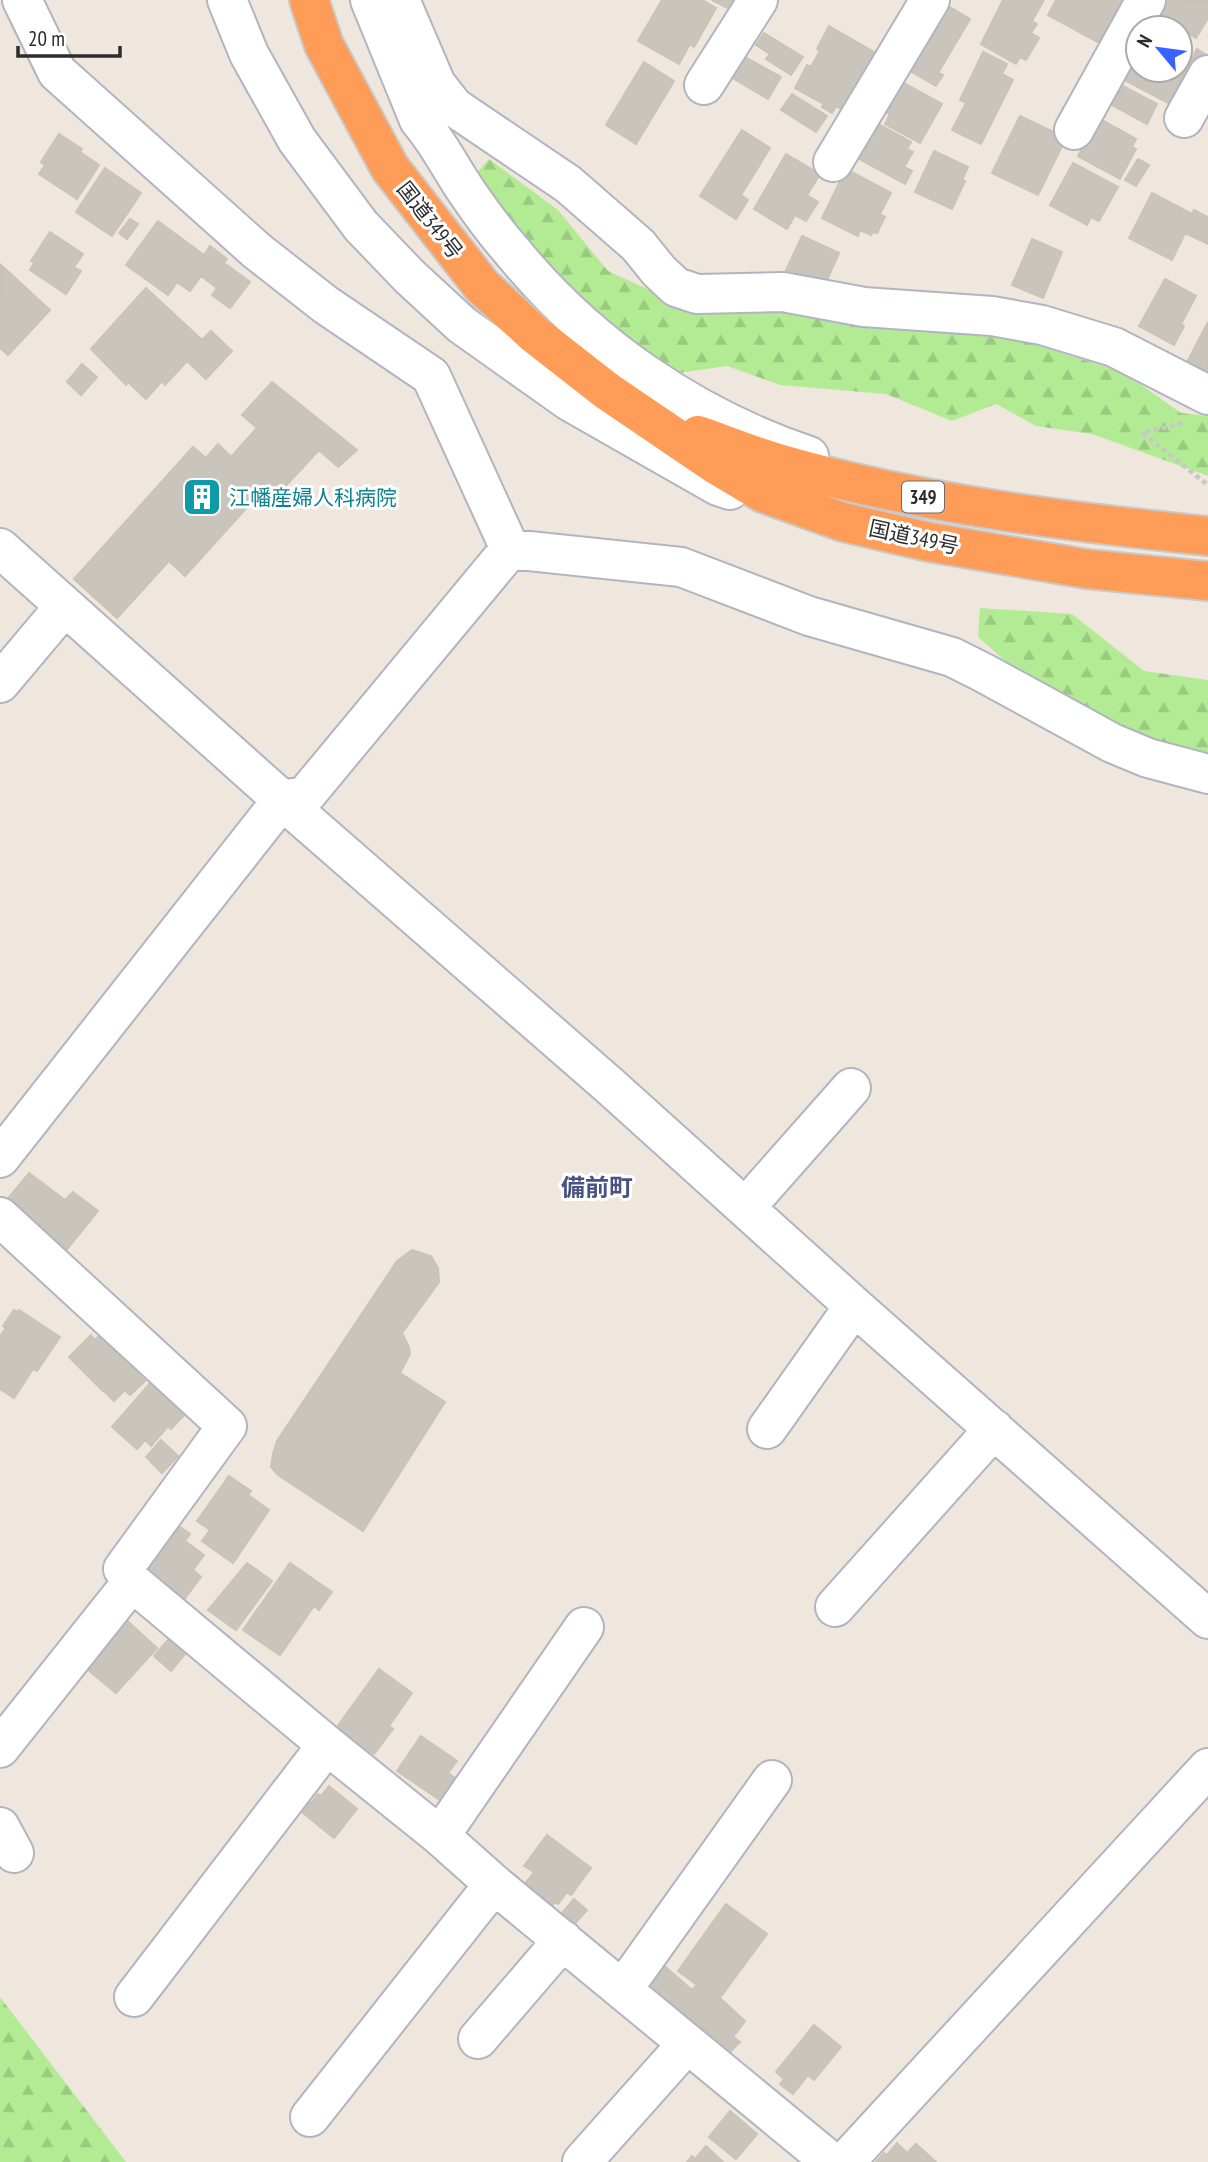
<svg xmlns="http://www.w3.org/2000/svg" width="1208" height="2162" font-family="'PT Sans Narrow','Noto Sans JP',sans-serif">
  <defs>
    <pattern id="forest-firs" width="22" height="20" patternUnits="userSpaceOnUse" patternTransform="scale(1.75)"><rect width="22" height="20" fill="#b3eb94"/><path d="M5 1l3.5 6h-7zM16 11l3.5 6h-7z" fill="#9aca80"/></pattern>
  </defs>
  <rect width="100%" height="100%" fill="#efe7dd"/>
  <path fill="url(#forest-firs)" d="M489,159L558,210L608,271L671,300L1008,336L1123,372L1181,413L1208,416V476L1092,434L1036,426L996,404L952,421L886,394L780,385L727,366L678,373L601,321L553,269L474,176Z
    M980,608L1072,614L1144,671L1208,680V766L1038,690L978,637Z
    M0,1997L126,2162H0Z"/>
  <path fill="#cac5bc" stroke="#cbc3b6" stroke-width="2" d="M662,0H702L716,8L694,47L690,44L679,64L638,41Z
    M712,0H734L742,4L737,13Z
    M1003,0H1044L1032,21L1037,24L1031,33L1039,38L1026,60L1020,57L1016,64L981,44Z
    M1056,0H1127L1103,45L1048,15Z
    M1162,0L1208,1V18L1196,38L1154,14Z
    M945,4L970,19L938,73L943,75L936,86L903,67Z
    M829,26L881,56L844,111L836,106L832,113L822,107L824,104L795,88L807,65L811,67L820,51L817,49Z
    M764,33L803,57L791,75L766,59L770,54L756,45Z
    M1138,42V70H1180V49L1190,55L1181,72L1184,74L1168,103L1119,77Z
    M1197,49L1208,56L1196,77L1185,72Z
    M983,52L1007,64L1002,74L1013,80L981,144L952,130L966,103L960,100Z
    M741,55L781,77L768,99L729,76Z
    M644,62L674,81L636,144L606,125Z
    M900,81L942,104L920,143L885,124L890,114L884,111Z
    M1115,82L1157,104L1147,124L1105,101Z
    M792,94L827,116L816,132L781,110Z
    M1020,116L1066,138L1038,195L992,173Z
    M1098,118L1136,139L1132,147L1136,149L1120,179L1078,156Z
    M875,122L911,142L907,149L913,152L904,167L912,171L905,184L856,157Z
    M742,130L770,148L741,195L748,200L736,219L700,196Z
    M59,134L82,149L80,152L99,165L77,199L39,174L45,165L41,162Z
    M934,151L968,167L962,180L965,181L952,209L915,192Z
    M786,154L820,174L807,195L818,202L806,221L795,215L787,229L754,209Z
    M1138,159L1149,165L1136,186L1125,180Z
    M1073,163L1118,187L1099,221L1091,217L1087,225L1050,205Z
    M105,168L141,193L112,236L76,212Z
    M846,169L891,193L880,214L885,217L877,233L873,232L871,235L860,230L858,236L822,218Z
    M1152,193L1192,214L1194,210L1208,217V244L1185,233L1172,260L1129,238Z
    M130,219L138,224L127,239L119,233Z
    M158,221L204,255L210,246L227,259L224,263L250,282L230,308L212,295L217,288L201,276L190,291L177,282L168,295L126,265Z
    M50,232L83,254L74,267L81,271L66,294L30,270L34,263L31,261Z
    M802,236L839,253L823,289L782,279Z
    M1032,239L1062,252L1043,298L1012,285Z
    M1,265L50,310L8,355L0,348Z
    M1165,279L1196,296L1181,324L1184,326L1174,345L1139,326Z
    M146,288L202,340L211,331L232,351L206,379L187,361L165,385L162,381L146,399L128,382L126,385L91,349Z
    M1208,322V376L1186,364Z
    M82,364L97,377L81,395L67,382Z
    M272,382L357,450L338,467L319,450L271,502L260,493L185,576L169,561L117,618L74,579L193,447L206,458L218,444L231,457L257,428L242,415Z
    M29,1173L65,1200L73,1192L98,1211L64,1253L5,1202Z
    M412,1250L431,1256L438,1268L439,1282L402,1333L409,1347L410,1354L400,1373L445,1402L363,1531L278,1475L271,1467L273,1454L277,1441L397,1261Z
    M14,1310L18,1312L19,1310L60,1337L37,1371L33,1369L14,1398L0,1389V1336L6,1328L3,1326Z
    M91,1335L95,1340L99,1336L129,1366L103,1391L69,1357Z
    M130,1366L145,1381L130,1395L125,1390L114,1401L105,1392Z
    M152,1381L187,1412L171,1429L168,1426L151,1446L145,1440L137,1449L112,1427Z
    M161,1440L178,1456L162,1473L146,1457Z
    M229,1476L251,1491L248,1495L269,1510L233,1563L202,1541L210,1530L197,1521Z
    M180,1527L190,1534L185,1541L204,1555L193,1570L201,1577L182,1602L146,1572L172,1534L174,1535Z
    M247,1563L272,1581L236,1630L208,1610Z
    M290,1563L332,1592L319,1610L314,1606L280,1655L243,1630Z
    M122,1616L157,1648L116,1693L81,1664Z
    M168,1640L185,1654L171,1671L154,1656Z
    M379,1669L412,1693L389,1726L393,1729L374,1754L337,1727Z
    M421,1736L457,1761L448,1773L455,1778L440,1800L397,1771Z
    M329,1786L357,1809L334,1838L297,1808L304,1798L311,1803L318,1794L321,1796Z
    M547,1835L591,1868L571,1895L567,1892L558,1904L555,1902L550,1909L521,1889L534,1872L524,1866Z
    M574,1899L587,1910L570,1929L558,1918Z
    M726,1904L767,1934L720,1998L745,2021L733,2037L740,2042L724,2058L641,1988L662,1964L692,1990L697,1985L678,1971Z
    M814,2025L841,2047L814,2080L808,2075L793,2094L780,2084L784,2079L776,2072Z
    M730,2111L757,2134L736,2159L709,2137Z
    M897,2143L907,2153L916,2144L936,2162H876L884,2153L887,2155Z
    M706,2146L723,2162H687L692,2156L695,2159Z"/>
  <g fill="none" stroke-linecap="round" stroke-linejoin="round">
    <defs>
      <path id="minor" d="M22,0L57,72L257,251L326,305L431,376L510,549
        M227,0L249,54L297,140L361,226L410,277L462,325L569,401L718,486L730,490
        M370,0L419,120C439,143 452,171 469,195C482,214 496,233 511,250C588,345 693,417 809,456
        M400,0L436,84L454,107L568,184L638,245L659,271L676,287L697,294L783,292L864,307L992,316L1042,325L1114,347L1208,395
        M704,85L758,0
        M1184,118L1208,75
        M1074,130L1146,0
        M833,162L930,0
        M0,548L282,800L610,1086L854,1306L1208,1619
        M0,683L64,607
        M0,1158L282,800L305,796L510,549L681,567L809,616L952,657L984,673L1112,743L1148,758L1208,774
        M745,1208L851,1088
        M0,1217L227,1426L123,1569L132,1582L327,1745L440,1836L494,1884L831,2162
        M767,1429L854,1306
        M835,1607L994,1429
        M0,1748L132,1582
        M0,1827L14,1853
        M440,1836L584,1627
        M623,1989L772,1780
        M134,1997L327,1745
        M478,2039L563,1940
        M310,2117L494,1884
        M582,2162L687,2044
        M845,2162L1208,1768"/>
      <path id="highway" d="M309,0L324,45L390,168L482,286L534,334L607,391L716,465L763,493L843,522L929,542L1087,569L1208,581
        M698,435C724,444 751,455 778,463C918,504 1064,521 1208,536"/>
    </defs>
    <use href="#minor" stroke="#b1b4c1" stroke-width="42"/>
    <use href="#highway" stroke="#c8c8c8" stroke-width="42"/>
    <path stroke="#c8c8c8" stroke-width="4.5" stroke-dasharray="5 3.5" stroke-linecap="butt" d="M1183,423L1142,433L1208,485"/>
    <use href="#minor" stroke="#fff" stroke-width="38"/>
    <use href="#highway" stroke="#ff9d58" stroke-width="38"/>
  </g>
  <defs>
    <symbol id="building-square" viewBox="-11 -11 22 22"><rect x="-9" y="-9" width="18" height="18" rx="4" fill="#0f9aa8" stroke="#fff"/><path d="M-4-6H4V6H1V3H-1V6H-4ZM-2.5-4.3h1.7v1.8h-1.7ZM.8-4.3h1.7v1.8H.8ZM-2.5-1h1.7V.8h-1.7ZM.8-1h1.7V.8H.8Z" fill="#fff"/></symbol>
  </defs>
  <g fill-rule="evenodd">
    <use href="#building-square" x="180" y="475" width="44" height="44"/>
  </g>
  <g text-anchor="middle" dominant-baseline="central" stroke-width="6" stroke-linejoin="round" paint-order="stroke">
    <rect fill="#fff" stroke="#6b6b6b" stroke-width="2" x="902" y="481.5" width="42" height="31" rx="5"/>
    <g font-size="19" font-weight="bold" fill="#2c2c2c">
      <text x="923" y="497">349</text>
    </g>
    <g font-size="21" fill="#2c2c2c" stroke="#fff">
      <text transform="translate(430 220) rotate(52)">国道349号</text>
      <text transform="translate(914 537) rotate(12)">国道349号</text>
    </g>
    <g font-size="21" fill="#0d838f" stroke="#fff" text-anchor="start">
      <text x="229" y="497">江幡産婦人科病院</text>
    </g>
    <g font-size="24" font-weight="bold" fill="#475382" stroke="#fff">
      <text x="597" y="1187">備前町</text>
    </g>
  </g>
  <g transform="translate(1159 49) rotate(299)"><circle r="33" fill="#ffffff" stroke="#ababab" stroke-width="2"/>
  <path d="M0-5L12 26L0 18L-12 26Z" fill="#3a62ff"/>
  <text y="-10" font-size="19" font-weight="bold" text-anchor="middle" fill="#2c2c2c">N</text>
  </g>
  <path d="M18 46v10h102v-10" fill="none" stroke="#2c2c2c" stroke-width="3.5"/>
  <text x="28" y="46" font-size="21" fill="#2c2c2c" stroke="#ffffff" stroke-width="5" paint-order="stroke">20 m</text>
</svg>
